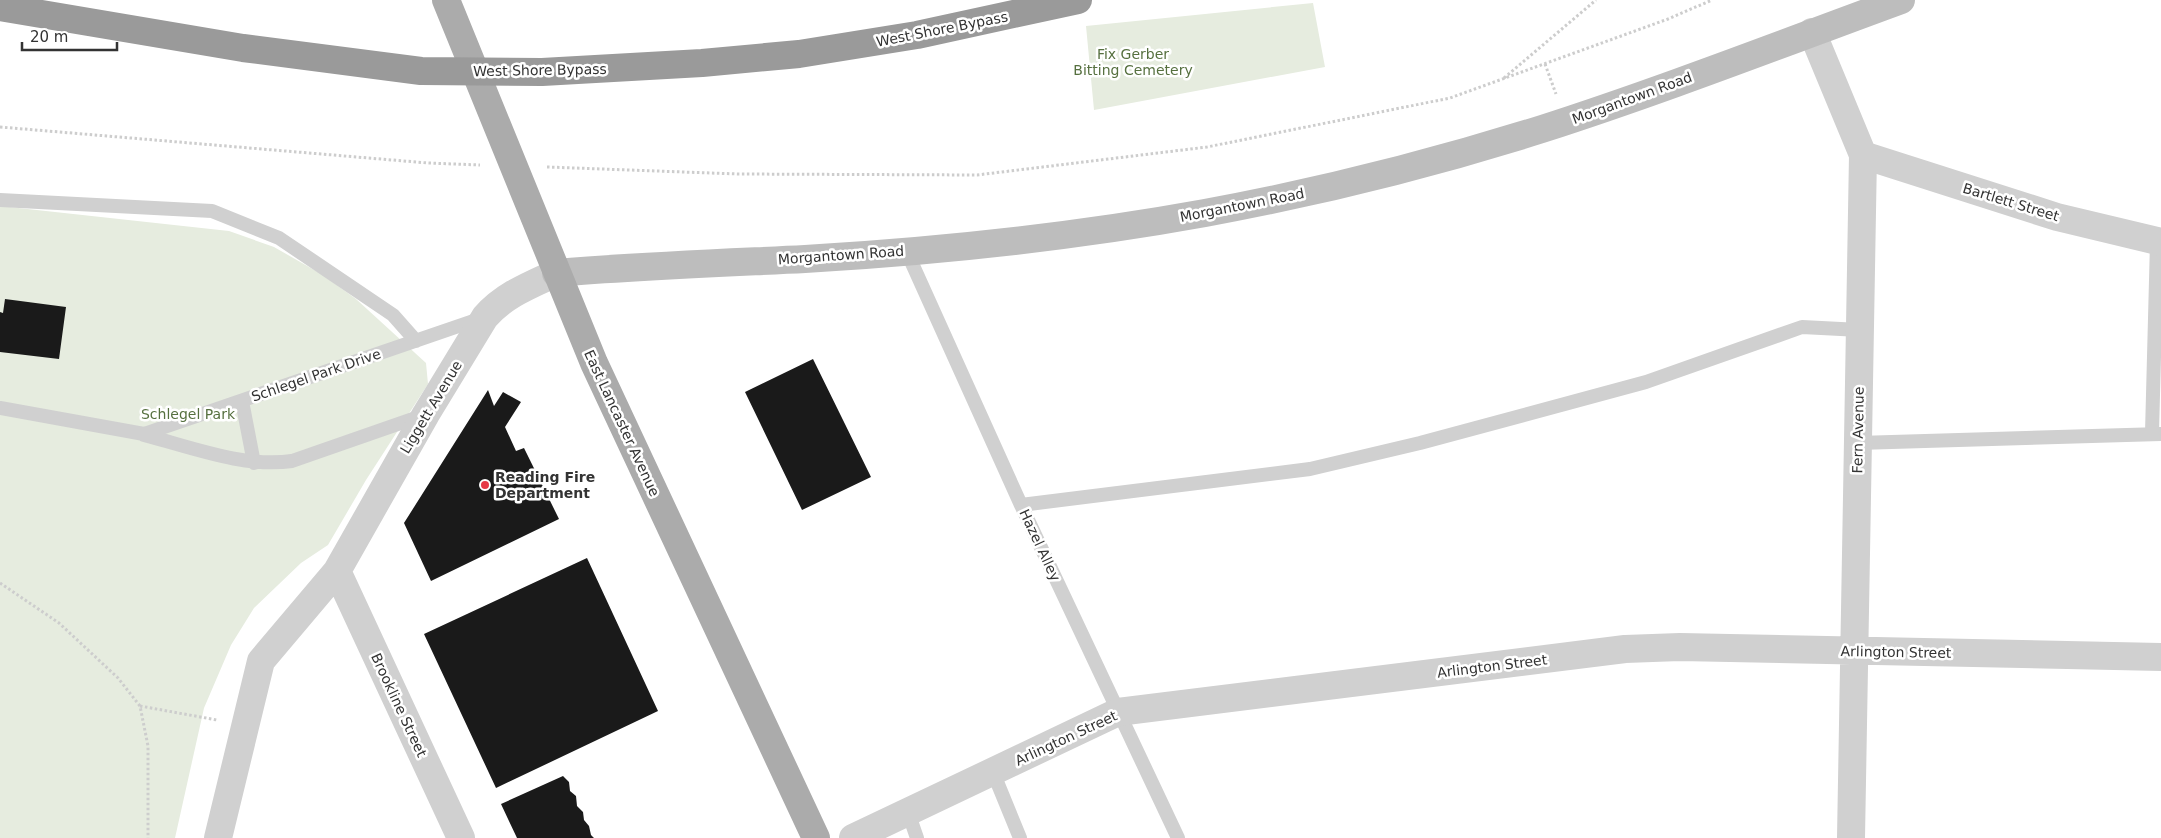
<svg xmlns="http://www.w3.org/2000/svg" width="2161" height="838" font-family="'DejaVu Sans',sans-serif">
  <rect width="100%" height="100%" fill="#fff"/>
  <path fill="#e6ecdf" d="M1313,3L1325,67L1094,110L1086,26Z
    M0,206L229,231L274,247L323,275L356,299L426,363L428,384L366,480L328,545L301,563L254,608L231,645L204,708L175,838H0Z"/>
  <path fill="#1a1a1a" d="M5,299L66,307L59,359L0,352V312L3,313Z
    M813,359L871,477L802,510L745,392Z
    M488,390L494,406L503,392L521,402L505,427L516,451L524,448L559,519L431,581L404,523Z
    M587,558L658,711L496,788L424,634Z
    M563,776L569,782L570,791L576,796L577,806L583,812L584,820L589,826L591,835L594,838H517L501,804Z"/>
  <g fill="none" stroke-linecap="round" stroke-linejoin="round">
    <path stroke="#cdcdcd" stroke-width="3" stroke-dasharray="2.5 2.5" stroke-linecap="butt" d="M1545,64L1556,94
      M1504,78L1596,0
      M0,127L428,163L480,165
      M547,167L738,174L977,175L1207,147L1450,98L1668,19L1712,0
      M0,583L59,623L118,678L140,706L148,746V838
      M140,706L217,720"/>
    <path stroke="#d0d0d0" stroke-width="14" d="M0,200L212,211L279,238L393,315L416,341
      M906,250L1021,505L1178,838
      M242,401L254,463
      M0,408L144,434L482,318
      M2152,433L2157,242
      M144,435C191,447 244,468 292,461L424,415
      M1858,443L2161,434
      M1021,505L1310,469L1420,443L1646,382L1802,327L1860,330
      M993,772L1020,838
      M908,812L917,838"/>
    <path stroke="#d0d0d0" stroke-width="28" d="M1812,32L1863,155L1851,838
      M1863,155L2057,217L2161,242
      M337,571L461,838
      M218,838L261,661L337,571L426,414L485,317C504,295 530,285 556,273
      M853,838L1118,712L1625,649L1680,647L2161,657"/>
    <path stroke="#bdbdbd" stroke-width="28" d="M556,273C639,266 722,263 805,259C939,251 1073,237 1205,213C1319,192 1431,164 1542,129C1663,90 1781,44 1901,0"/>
    <path stroke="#ababab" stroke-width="28" d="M446,0L594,363L816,838"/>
    <path stroke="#9a9a9a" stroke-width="28" d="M0,7L243,48L421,71L542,72L702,63L799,54L917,35L1078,0"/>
  </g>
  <circle fill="#e63946" stroke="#fff" stroke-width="2" cx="485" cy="485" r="5"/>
  <g text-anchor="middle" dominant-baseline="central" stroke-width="5" stroke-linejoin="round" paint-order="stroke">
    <g font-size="14" fill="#333" stroke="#fff">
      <text transform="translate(942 29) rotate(-11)">West Shore Bypass</text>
      <text transform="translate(540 70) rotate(-1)">West Shore Bypass</text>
      <text transform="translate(1632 98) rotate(-20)">Morgantown Road</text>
      <text transform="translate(2011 202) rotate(17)">Bartlett Street</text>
      <text transform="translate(1242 205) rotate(-11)">Morgantown Road</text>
      <text transform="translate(841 255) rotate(-4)">Morgantown Road</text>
      <text transform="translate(316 375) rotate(-19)">Schlegel Park Drive</text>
      <text transform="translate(431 407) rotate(-59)">Liggett Avenue</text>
      <text transform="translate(622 423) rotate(65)">East Lancaster Avenue</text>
      <text transform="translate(1858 430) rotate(-89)">Fern Avenue</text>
      <text transform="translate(1040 545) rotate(65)">Hazel Alley</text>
      <text transform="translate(1896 652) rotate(1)">Arlington Street</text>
      <text transform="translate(1492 666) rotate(-7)">Arlington Street</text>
      <text transform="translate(399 705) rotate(65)">Brookline Street</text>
      <text transform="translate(1066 738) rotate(-25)">Arlington Street</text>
    </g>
    <g font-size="14" fill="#56703f" stroke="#fff">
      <text x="1133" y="54">Fix Gerber<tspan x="1133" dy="16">Bitting Cemetery</tspan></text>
      <text x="188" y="414">Schlegel Park</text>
    </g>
    <g font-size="14" font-weight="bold" fill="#333" stroke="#fff" text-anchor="start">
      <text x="495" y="477">Reading Fire<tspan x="495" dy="16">Department</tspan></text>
    </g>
  </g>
  <path d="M22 42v8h95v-8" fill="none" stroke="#333333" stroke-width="2.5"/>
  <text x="30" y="42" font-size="15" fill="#333333" stroke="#ffffff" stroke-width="4" paint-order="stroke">20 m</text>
</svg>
